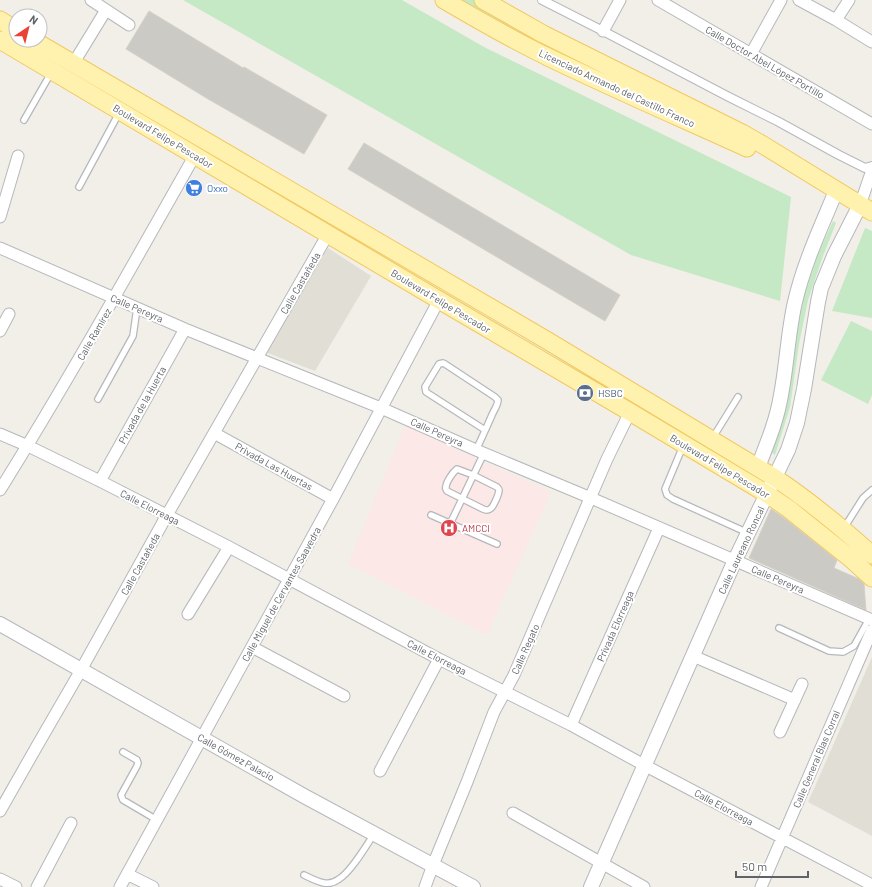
<svg xmlns="http://www.w3.org/2000/svg" width="872" height="887" font-family="Barlow,sans-serif">
  <rect width="100%" height="100%" fill="#f1efe8"/>
  <path fill="#e1ded6" d="M328,248L371,276L315,371L265,352Z
    M872,657V836L808,802Z"/>
  <path fill="#fce8e6" d="M405,426L551,492L487,635L348,564Z"/>
  <path fill="#c5e8c5" d="M183,0H402L484,47L791,197L780,301L631,255Z
    M462,0H475L624,83L525,35Z
    M833,221L836,223L823,256L808,300L799,344L790,407L775,455L772,453L785,407L795,343L804,296L818,254Z
    M865,228L872,231V318L832,311Z
    M851,321L872,331V395L868,404L821,380Z"/>
  <path fill="#cccac5" stroke="#d6d1c6" d="M149,11L243,68L244,67L327,115L304,154L208,99L126,49Z
    M364,143L620,295L605,321L348,169Z
    M771,509L783,517L837,560L834,568L859,579L864,584L866,610L749,558Z"/>
  <g fill="none" stroke-linecap="round" stroke-linejoin="round">
    <defs>
      <path id="service" d="M24,120L51,73
        M79,187L119,113
        M98,399L133,336L137,308
        M712,439L738,397
        M683,446L665,489L667,495L673,499L748,533
        M476,450C482,438 487,426 492,415C494,410 498,405 498,400L495,397L445,364L443,363L439,364L425,387L426,392L485,430
        M457,469L473,475L497,487C498,488 499,489 499,490C499,494 493,508 490,509C487,511 485,510 483,509L447,491C446,489 445,488 446,487C446,482 453,472 457,469Z
        M431,515L497,544
        M450,524L484,453
        M844,528L863,498L872,490
        M779,628L829,651L843,652L854,646L869,619
        M123,752L137,760L138,763L137,766L121,795L123,800L157,820
        M304,875C310,878 318,882 324,883C329,884 335,882 339,879C351,872 366,846 374,834"/>
      <path id="pedestrian" d="M542,0L603,31L727,96L779,122L839,155L865,168L872,166"/>
      <path id="minor" d="M91,0L129,25
        M658,0L872,124
        M799,0L836,20L872,42
        M836,20L849,0
        M603,31L620,0
        M751,54L781,0
        M73,64L106,10
        M860,205L872,170
        M0,217L18,156
        M0,248L185,329L381,408L476,450L591,498L872,620
        M0,331L9,314
        M214,433L333,499
        M0,434L28,446L100,481L229,547L439,659L571,725L644,765L872,885
        M100,481L185,329
        M0,490C68,381 131,268 195,155
        M188,614L229,547
        M252,647L344,696
        M693,656L795,700
        M571,725L659,528
        M780,732L802,684
        M380,771L439,659
        M0,811L37,746L81,670L167,515L257,358L328,234
        M513,813L644,887
        M127,874L153,887
        M0,879L16,887
        M37,887L71,823
        M120,887L333,499L439,300
        M425,887L433,865L467,782L494,712L514,675L607,459L630,412
        M761,887L872,630"/>
      <path id="tertiary" d="M758,467C767,444 777,420 781,395C787,364 788,332 795,302C804,263 821,227 836,191
        M0,624L304,796L473,887
        M591,887L735,560L788,450L797,423L804,389L818,302L821,288L834,256L860,205"/>
      <path id="primary" d="M444,0C478,20 513,40 548,57C614,89 681,118 747,148
        M483,0L543,34L742,133L763,145L872,212
        M0,20L16,30
        M0,40L439,300L630,412L767,494L789,509L850,558L872,578
        M33,40L548,341L775,478C810,501 841,527 872,555"/>
    </defs>
    <use href="#service" stroke="#b5b8bc" stroke-width="8"/>
    <use href="#pedestrian" stroke="#b5b8bc" stroke-width="10"/>
    <use href="#minor" stroke="#b5b8bc" stroke-width="13"/>
    <use href="#tertiary" stroke="#b5b8bc" stroke-width="16"/>
    <use href="#primary" stroke="#f2c960" stroke-width="19"/>
    <use href="#service" stroke="#fff" stroke-width="5.5"/>
    <use href="#pedestrian" stroke="#fff" stroke-width="8"/>
    <use href="#minor" stroke="#fff" stroke-width="11"/>
    <use href="#tertiary" stroke="#fff" stroke-width="14"/>
    <use href="#primary" stroke="#fff2af" stroke-width="17"/>
  </g>
  <defs>
    <symbol id="supermarket-disc" viewBox="-11 -11 22 22"><circle r="9.5" fill="#3f7fe0" stroke="#fff"/><path d="M-6-5.5h2.5l.6 2H6L4.5 2H-2.5L-4.4-4H-6ZM-1.5 3.2a1.3 1.3 0 1 0 .1 0ZM3 3.2a1.3 1.3 0 1 0 .1 0Z" fill="#fff"/></symbol>
    <symbol id="bank-disc" viewBox="-11 -11 22 22"><circle r="9.5" fill="#5c6f8a" stroke="#fff"/><path d="M-6-4H6V4H-6ZM0-2.3a2.3 2.3 0 1 0 0 4.6a2.3 2.3 0 1 0 0-4.6Z" fill="#fff"/></symbol>
    <symbol id="hospital-disc" viewBox="-11 -11 22 22"><circle r="9.5" fill="#e0444e" stroke="#fff"/><path d="M-5-5h3v3.5h4V-5h3V5h-3V1.5h-4V5h-3Z" fill="#fff"/></symbol>
  </defs>
  <g fill-rule="evenodd">
    <use href="#supermarket-disc" x="184" y="178" width="20" height="20"/>
    <use href="#bank-disc" x="575" y="383" width="20" height="20"/>
    <use href="#hospital-disc" x="439" y="518" width="20" height="20"/>
  </g>
  <g text-anchor="middle" dominant-baseline="central" stroke-width="4" stroke-linejoin="round" paint-order="stroke">
    <g font-size="10" fill="#5f6368" stroke="#fff">
      <text transform="translate(765 62) rotate(30)">Calle Doctor Abel López Portillo</text>
      <text transform="translate(617 88) rotate(25)">Licenciado Armando del Castillo Franco</text>
      <text transform="translate(163 136) rotate(31)">Boulevard Felipe Pescador</text>
      <text transform="translate(300 283) rotate(-60)">Calle Castañeda</text>
      <text transform="translate(441 301) rotate(31)">Boulevard Felipe Pescador</text>
      <text transform="translate(137 308) rotate(23)">Calle Pereyra</text>
      <text transform="translate(94 334) rotate(-60)">Calle Ramírez</text>
      <text transform="translate(142 405) rotate(-61)">Privada de la Huerta</text>
      <text transform="translate(437 432) rotate(24)">Calle Pereyra</text>
      <text transform="translate(274 466) rotate(29)">Privada Las Huertas</text>
      <text transform="translate(720 466) rotate(31)">Boulevard Felipe Pescador</text>
      <text transform="translate(150 507) rotate(27)">Calle Elorreaga</text>
      <text transform="translate(741 550) rotate(-65)">Calle Laureano Roncal</text>
      <text transform="translate(140 564) rotate(-61)">Calle Castañeda</text>
      <text transform="translate(778 579) rotate(23)">Calle Pereyra</text>
      <text transform="translate(281 594) rotate(-61)">Calle Miguel de Cervantes Saavedra</text>
      <text transform="translate(615 626) rotate(-66)">Privada Elorreaga</text>
      <text transform="translate(525 649) rotate(-66)">Calle Regato</text>
      <text transform="translate(437 657) rotate(27)">Calle Elorreaga</text>
      <text transform="translate(236 757) rotate(29)">Calle Gómez Palacio</text>
      <text transform="translate(816 759) rotate(-67)">Calle General Blas Corral</text>
      <text transform="translate(724 807) rotate(28)">Calle Elorreaga</text>
    </g>
    <g font-size="10" fill="#366cbe" stroke="#fff" text-anchor="start">
      <text x="207" y="188">Oxxo</text>
    </g>
    <g font-size="10" fill="#4e5e75" stroke="#fff" text-anchor="start">
      <text x="598" y="393">HSBC</text>
    </g>
    <g font-size="10" fill="#be3a42" stroke="#fff" text-anchor="start">
      <text x="462" y="528">AMCCI</text>
    </g>
  </g>
  <g transform="translate(28 28) rotate(35)"><circle r="19" fill="#ffffff" stroke="#bfc1c3"/>
  <path d="M0-3L7 15L0 10L-7 15Z" fill="#ea4335"/>
  <text y="-6" font-size="11" font-weight="bold" text-anchor="middle" fill="#5f6368">N</text>
  </g>
  <path d="M736 871v6h72v-6" fill="none" stroke="#5f6368" stroke-width="2"/>
  <text x="742" y="871" font-size="12" fill="#5f6368" stroke="#ffffff" stroke-width="3" paint-order="stroke">50 m</text>
</svg>
